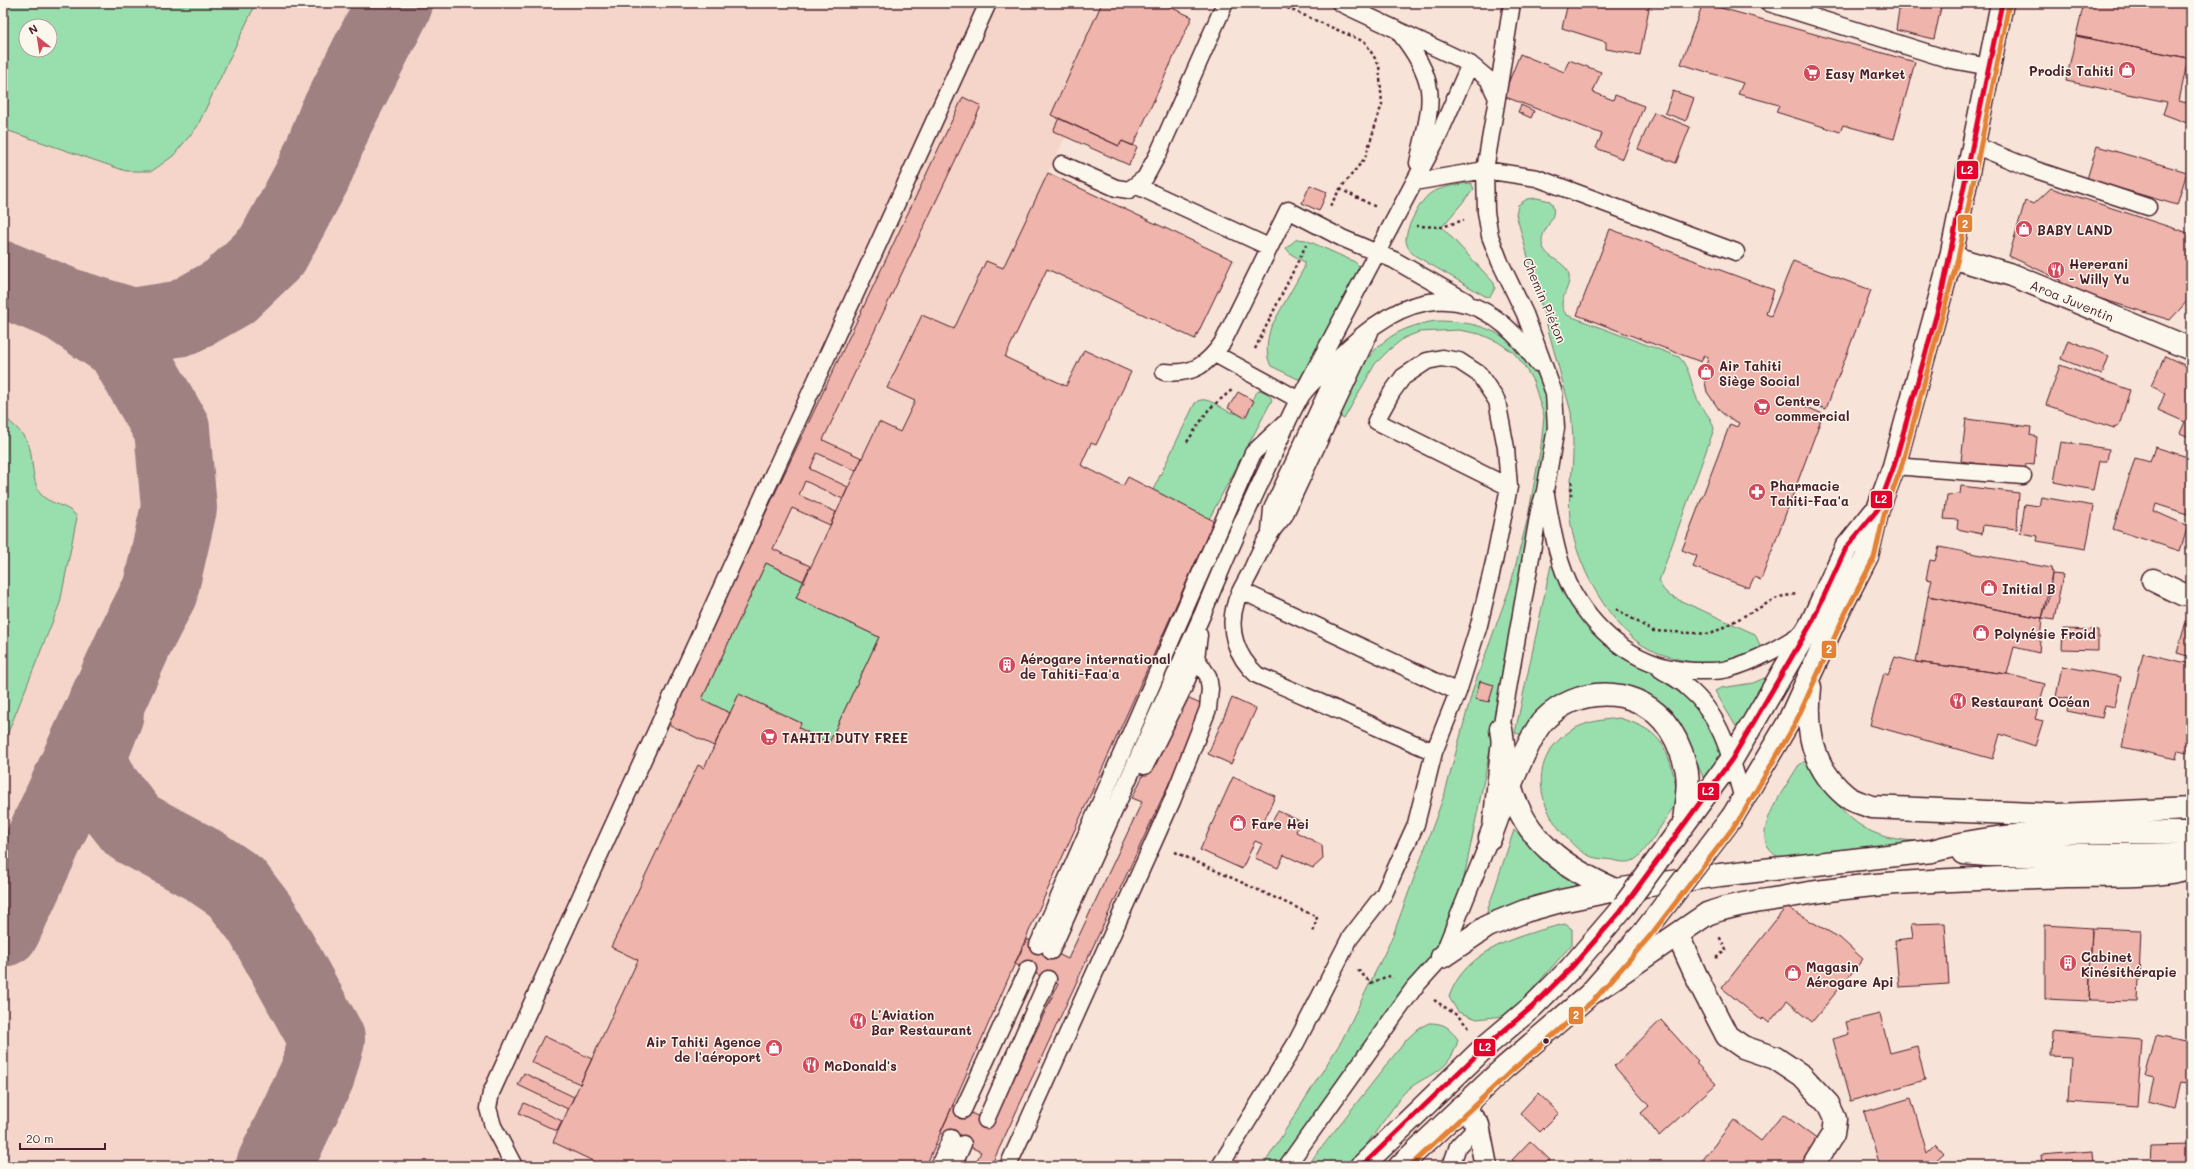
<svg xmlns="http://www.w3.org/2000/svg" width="2194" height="1169" font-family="Mali,sans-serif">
  <rect width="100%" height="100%" fill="#f7e3d8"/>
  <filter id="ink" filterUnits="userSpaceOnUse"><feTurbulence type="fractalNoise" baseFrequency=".025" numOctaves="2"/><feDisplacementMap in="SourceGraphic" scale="8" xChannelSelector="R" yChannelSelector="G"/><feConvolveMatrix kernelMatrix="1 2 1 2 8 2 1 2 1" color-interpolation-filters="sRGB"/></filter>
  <g filter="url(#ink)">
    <path fill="#f5d5ca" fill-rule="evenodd" d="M3,3H1161L1192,17L1133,146L1066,136L1048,173L1233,260L1195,339L1047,270L1005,357L1066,386L1084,350L1131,372L1096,445L1091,443L1081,466L1123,486L1128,477L1214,521L1034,920L926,1166H3ZM26,26H50V50H26Z"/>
    <path fill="#99dfad" stroke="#727f6c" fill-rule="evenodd" d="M3,3H256L197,127L173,156L152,171H126L3,129ZM26,26H50V50H26Z
      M1471,183L1474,189L1442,227L1494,283L1495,288L1490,297L1485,296L1414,255C1410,251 1407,247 1406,241C1405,229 1421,199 1431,193C1441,187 1459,184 1471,183Z
      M1537,198L1550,201C1561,216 1543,226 1542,240C1541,259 1567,260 1569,275C1571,290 1554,302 1567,315L1679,357C1692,370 1691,390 1700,405C1706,413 1712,419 1714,429L1659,581L1663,589L1670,596L1755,634L1761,648C1751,653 1741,660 1731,663C1719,666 1706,664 1694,662C1676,660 1650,652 1635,640C1603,612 1578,566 1571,525C1566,498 1574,472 1573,446C1573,435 1572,423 1571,412L1516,214L1518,205L1527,199Z
      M1297,239L1306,240L1355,262L1359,266V271L1303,377L1298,379L1271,366C1265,355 1267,339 1271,327L1304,268V262L1291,254L1286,248Z
      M1435,321C1479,321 1509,331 1534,369C1538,377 1545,385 1547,394C1551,411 1550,431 1552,448L1461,892L1437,957L1280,1166H1263L1342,1040L1392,938L1445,793L1473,689L1510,587L1528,517L1541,446L1544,416L1533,381L1523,364L1514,353L1498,342L1480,334L1459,330L1419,332L1404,338L1390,349L1375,364L1344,419L1339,416C1362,364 1374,331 1435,321Z
      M1260,390L1269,394L1272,400L1209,519L1153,490L1195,403C1209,391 1225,417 1240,413C1251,410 1251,395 1260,390Z
      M3,416C13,424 27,436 30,449C33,463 32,478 39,492C47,505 69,504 77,517L60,603L3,745Z
      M766,563L803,581L796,598L879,637L829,743L799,728L801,723L739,694L730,713L702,699Z
      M1551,565L1561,566L1603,641L1620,655L1684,691L1709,717L1729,770L1709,790L1682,730L1609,689L1527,736L1515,733Z
      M1788,668L1744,740L1715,691L1721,688L1753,683Z
      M1619,718C1653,728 1665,739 1673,773C1676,785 1678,794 1674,806C1666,818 1646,851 1637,858C1630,864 1621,862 1613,860C1606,859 1598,859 1592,857C1581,853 1573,845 1566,837C1535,804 1529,756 1572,730C1587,721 1603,720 1619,718Z
      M1805,761L1808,762C1840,810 1856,840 1920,841L1921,847L1786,860C1739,845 1783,793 1798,766Z
      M1514,830L1555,868L1586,890L1485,918Z
      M1565,924L1572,929V944L1518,1006L1510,1012L1503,1016L1477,1019L1458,1012L1449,997C1465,949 1522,934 1565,924Z
      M1429,1023C1444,1023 1450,1027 1458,1040C1448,1077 1427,1071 1403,1094L1351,1166H1307L1407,1039L1419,1028Z"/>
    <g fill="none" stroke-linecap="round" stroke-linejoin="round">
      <path stroke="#a08182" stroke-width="76" d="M3,279L65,305L123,344L172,429L179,508L160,591L138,634L3,929
        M68,306L132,326L183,318L229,292L272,251L314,173L336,118L395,3
        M106,713L88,759L103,789L133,827L205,866L236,887L262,921L327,1039L317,1075L274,1166"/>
    </g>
    <path fill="#efb4ab" stroke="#4a1f2b" d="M1102,3H1161L1192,17L1133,146L1122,141L1119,146L1051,115Z
      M1568,3H1580L1603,8L1604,3H1650L1640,55L1606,49V42L1562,28Z
      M1703,3L1915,62L1894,139L1843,125L1840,132L1776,112L1779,105L1738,94L1743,83L1681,64Z
      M1787,3H1818L1816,11Z
      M1900,3H1942L1934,39L1896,30Z
      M2084,3H2191V46L2188,58L2076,36Z
      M2076,36L2188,58L2179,101L2191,104L2187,123L2163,114L2167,102L2066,81Z
      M1520,54L1564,72L1569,60L1601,72L1593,92L1613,100L1615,95L1644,106L1623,159L1596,148L1602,134L1503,96Z
      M1673,91L1694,98L1686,121L1665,113Z
      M963,97L981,106L823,440L862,458L856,471L817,453L810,469L848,487L843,499L805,481L799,495L836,512L830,525L792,508L773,549L810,566L803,581L766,563L702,699L730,713L714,746L666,723Z
      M1521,105L1534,111L1531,118L1518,112Z
      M1654,112L1690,127L1676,163L1638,149Z
      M1059,118L1119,146L1122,141L1137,147L1129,165L1053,131Z
      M2097,146L2187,172L2177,205L2087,179Z
      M1048,173L1233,260L1195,339L1047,269L1005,357L1066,386L1084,350L1131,372L1096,445L1091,443L1081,465L1123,486L1128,477L1214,521L1034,920L926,1166H591L593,1161L553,1142L638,960L611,947L698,765L704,768L739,694L801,723L799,728L829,743L879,637L796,598L879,422L900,432L915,401L887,388L922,315L954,329L986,261L1003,268Z
      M1310,185L1327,192L1319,211L1302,203Z
      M2051,188L2191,234V297L2170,320L2059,286L2061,280L2009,256L2025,201L2034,204Z
      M1610,229L1774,290L1766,314L1771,316L1793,261L1871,290L1826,409L1803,401L1802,405L1823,414L1761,580L1754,577L1749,588L1693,567L1697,556L1682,550L1730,424L1737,427L1739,423L1727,417L1720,411L1707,392L1704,377L1708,357L1704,355L1701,362L1577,315Z
      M2068,340L2109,356L2102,375L2061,359Z
      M2165,356L2191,368V438L2180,433L2185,422L2158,410L2165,393L2151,386Z
      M2060,365L2130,390L2119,426L2114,428L2046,405Z
      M1238,392L1254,401L1245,418L1228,408Z
      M1966,419L2031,427L2030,435L2037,437L2034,465L2026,464L2025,471L1961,461Z
      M2061,442L2109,449L2107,461H2099L2093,490L2054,482Z
      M2155,447L2191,458V501L2187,514L2156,504L2154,511L2188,526L2180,551L2113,529L2135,458L2150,462Z
      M1961,486L2019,493L2017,529L1983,525L1982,534L1957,529L1958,520L1944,519L1947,495L1960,494Z
      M2041,497L2094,506L2086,549L2037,541L2038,536L2020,533L2025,504L2039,506Z
      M1939,547L2051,568L2052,574L2042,618L1928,596L1932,580L1926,579L1930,560L1935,561Z
      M2052,574L2063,575L2054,620L2042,618L2049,597Z
      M1928,596L2042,618L2039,653L2014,647L2007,674L1916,662Z
      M2187,618L2191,620V657L2177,653Z
      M2063,629L2098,630V650L2062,649Z
      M2143,653L2191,664V753L2178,750L2176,759L2122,747Z
      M1895,657L1916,662L2007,674L2045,684L2035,719L2043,721L2035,746L2000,734L1993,759L1870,725L1884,673L1888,675Z
      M2062,666L2121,677L2115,707L2105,705L2102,718L2067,711L2069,699L2056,697Z
      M1480,681L1494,685L1489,702L1475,699Z
      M1187,698L1205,706L991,1166H974L981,1152L940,1133L953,1105L993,1123L1058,984L1015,964L1027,939L1068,959L1142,802L1132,798L1147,767L1153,770Z
      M1232,698L1256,709L1231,764L1208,754Z
      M1233,777L1275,796L1262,826L1268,829L1278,811L1300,821L1296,832L1322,845L1323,859L1313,868L1284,855L1278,868L1255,858L1262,844L1255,841L1242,869L1200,850Z
      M1786,907L1840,938L1863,959L1812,1022L1787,1001L1769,1023L1763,1018L1761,1020L1722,988Z
      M1945,923L1949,984L1899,987L1895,940L1913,938L1911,924Z
      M2045,925L2092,928L2089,1001L2045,999Z
      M2092,928L2141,930L2138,1002L2089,1001Z
      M1880,1014L1890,1053L1917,1046L1925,1080L1850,1101L1833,1039L1849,1034L1846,1022Z
      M1661,1020L1698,1061L1696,1063L1716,1084L1659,1136L1641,1113L1649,1106L1614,1066Z
      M2052,1032L2142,1039L2137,1106L2068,1101L2071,1057L2051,1056Z
      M2156,1035L2191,1042V1061L2187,1083L2180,1082L2174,1108L2148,1101L2153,1078L2145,1076Z
      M544,1036L592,1059L580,1084L531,1062Z
      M524,1073L574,1097L568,1109L518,1085Z
      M1538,1093L1559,1113L1540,1132L1520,1113Z
      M1911,1098L1927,1153L1936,1144L1944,1153L1932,1164L1927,1166H1880L1864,1112Z
      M524,1103L562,1121L557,1131L519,1113Z
      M1783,1114L1818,1140L1804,1158L1813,1166H1698L1734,1120L1761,1141Z
      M1530,1141L1550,1160L1544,1166H1519L1512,1160Z
      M2191,1144V1166H2150L2151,1145Z
      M2092,1151L2093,1165L2102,1164V1166H2042L2041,1155Z
      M2025,1163V1166H1997Z"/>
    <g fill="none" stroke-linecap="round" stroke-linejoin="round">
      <defs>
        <path id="lane" d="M1769,3L1951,60L1990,67
          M1399,32C1442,86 1431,102 1418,163
          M1497,98L1512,3
          M1974,145L2030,168L2148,207
          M1062,164L1116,188L1129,190L1145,178L1158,154L1225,3
          M1414,182L1485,170L1537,178L1736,252
          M1137,186L1269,247
          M1370,332L1284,516C1268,533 1261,549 1252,569C1247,580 1239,591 1236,602C1227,630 1236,656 1257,675L1434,752
          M1215,354L1299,400L1437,139L1470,64
          M1164,372C1193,375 1207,365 1223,342L1288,210L1342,238L1394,260L1466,301
          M1894,466L2023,476
          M1546,495C1552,527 1557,563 1573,592C1599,637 1641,669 1694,671C1705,671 1718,672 1728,669C1757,661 1782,646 1807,630
          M1270,531L1272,509L1342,360
          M1242,591L1458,692
          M1660,669C1669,675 1680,680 1688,688C1722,716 1731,758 1743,799
          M1145,766L1183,689L1196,658
          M1038,945L1253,453L1284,424
          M1051,951L1203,613C1223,564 1245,515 1268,467C1278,445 1286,422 1298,401C1306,386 1323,373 1335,361C1402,289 1476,272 1537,363
          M963,1110L1028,969
          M986,1120L1048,979
          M514,1166L493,1126L488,1108L491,1093L988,3
          M939,1166L951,1138
          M953,1166L963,1144
          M1008,1166L1172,801L1208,709L1210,689L1208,676L1196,658L1199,635
          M1220,1166L1296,1043L1350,938L1384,894L1416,824L1434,752L1458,692L1479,625L1494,562L1509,487L1506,448L1497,401L1479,374L1459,361L1442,358L1427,361L1403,377L1392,392L1376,421L1509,487
          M1287,1166L1414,988L1442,957L1490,838L1501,729L1539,511L1545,491L1556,428L1554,393L1525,314L1500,262L1490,236L1486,212L1485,170L1497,98L1488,79L1470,64L1340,3
          M1451,1166L1458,1146L1478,1125"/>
        <g id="street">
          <path id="s1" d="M1951,257L2012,275L2191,349"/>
          <path d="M2153,580L2182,594L2191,595"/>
          <path d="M1678,936L1699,982L1727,1036L1743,1047L1775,1058L1802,1076L1828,1104L1835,1119L1833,1134L1815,1163"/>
          <path d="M1462,1106L1478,1125L1486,1166"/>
        </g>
        <path id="secondary" d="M1501,729C1504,747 1505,766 1510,784C1524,840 1565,868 1615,890
          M1963,853L1987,855H2191
          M1442,957L1488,926L1525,911L1561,901L1615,890L1720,875L1932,851C2015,828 2105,832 2191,833"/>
        <path id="primary" d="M1810,687C1806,729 1811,767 1846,796C1852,801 1864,804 1871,807L2058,815L2191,809
          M1733,816L1788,723L1839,611L1867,556L1878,509L1894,466L1951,257L2002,3
          M1684,824L1732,759L1811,624L1846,548L1874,513
          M1490,838C1500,810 1511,782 1524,754C1530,743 1535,729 1544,720C1577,687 1631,685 1663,720C1673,732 1681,749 1685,764C1691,782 1685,804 1684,824
          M1589,995L1707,914C1730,905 1756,902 1780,898C1875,880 1972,879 2067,876C2100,875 2162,878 2191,867
          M1362,1166L1487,1045L1532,1007L1571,968L1624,906
          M1400,1166L1504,1068L1589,995L1645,931L1665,905"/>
      </defs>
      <use href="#lane" stroke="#4a1f2b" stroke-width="19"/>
      <use href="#street" stroke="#4a1f2b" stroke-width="25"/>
      <use href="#secondary" stroke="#4a1f2b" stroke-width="25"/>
      <use href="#primary" stroke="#4a1f2b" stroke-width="25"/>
      <path stroke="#4a1f2b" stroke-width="2.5" stroke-dasharray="3 3" stroke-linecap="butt" d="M1276,3L1365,42L1379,65L1382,104L1365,158L1340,189L1330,206
        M1340,189L1376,207
        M1416,226L1442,227L1464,220
        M1255,349L1306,245
        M1187,442L1209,409L1233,389
        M1571,496L1572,481
        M1616,609L1653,631L1711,634L1779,597L1797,594
        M1175,852L1317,917L1313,933
        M1716,958L1726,950L1719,936
        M1358,970L1371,983L1388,976L1393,978
        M1434,1000L1458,1016L1469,1028"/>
      <use href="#lane" stroke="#fbf7ec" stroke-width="16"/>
      <use href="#street" stroke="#fbf7ec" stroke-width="22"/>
      <use href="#secondary" stroke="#fbf7ec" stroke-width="22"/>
      <use href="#primary" stroke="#fbf7ec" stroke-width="22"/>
      <defs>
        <path id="primary-bridge" d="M1665,905L1733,816
          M1624,906L1684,824"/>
      </defs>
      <use href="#primary-bridge" stroke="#4a1f2b" stroke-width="25" stroke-linecap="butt"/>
      <use href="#primary-bridge" stroke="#fbf7ec" stroke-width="22"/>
      <defs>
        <path id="bus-1" d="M1362,1166L1487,1045L1532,1007L1571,968L1619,913L1732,759L1811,624L1846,548L1878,509L1894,466L1940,302L2002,3"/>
        <path id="bus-2" d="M1410,1166L1509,1073L1594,1000L1650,936L1739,820L1794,726L1845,614L1874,558L1885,511L1901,468L1958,258L2009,4"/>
      </defs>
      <use href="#bus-1" stroke="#fbf7ec" stroke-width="8"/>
      <use href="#bus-2" stroke="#fbf7ec" stroke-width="8"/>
      <use href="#bus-1" stroke="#e4002b" stroke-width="5"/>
      <use href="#bus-2" stroke="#e48134" stroke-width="5"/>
    </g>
  </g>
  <defs>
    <symbol id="shop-disc" viewBox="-11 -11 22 22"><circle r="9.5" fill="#d1495b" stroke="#fbf7ec"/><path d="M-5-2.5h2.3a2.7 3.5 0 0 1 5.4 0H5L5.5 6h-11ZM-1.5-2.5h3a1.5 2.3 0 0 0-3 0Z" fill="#fff"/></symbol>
    <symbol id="supermarket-disc" viewBox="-11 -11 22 22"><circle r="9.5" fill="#d1495b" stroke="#fbf7ec"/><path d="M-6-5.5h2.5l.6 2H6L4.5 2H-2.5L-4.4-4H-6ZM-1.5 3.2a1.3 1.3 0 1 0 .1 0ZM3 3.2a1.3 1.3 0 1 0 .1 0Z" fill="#fff"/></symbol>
    <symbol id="restaurant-disc" viewBox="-11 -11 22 22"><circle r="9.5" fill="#d1495b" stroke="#fbf7ec"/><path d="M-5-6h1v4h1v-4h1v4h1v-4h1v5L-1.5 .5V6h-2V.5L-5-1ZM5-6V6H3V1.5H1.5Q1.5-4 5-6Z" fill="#fff"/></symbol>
    <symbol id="pharmacy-disc" viewBox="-11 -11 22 22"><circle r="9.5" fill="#d1495b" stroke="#fbf7ec"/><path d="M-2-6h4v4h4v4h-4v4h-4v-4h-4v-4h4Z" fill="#fff"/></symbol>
    <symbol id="building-disc" viewBox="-11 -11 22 22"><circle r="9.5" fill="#d1495b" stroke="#fbf7ec"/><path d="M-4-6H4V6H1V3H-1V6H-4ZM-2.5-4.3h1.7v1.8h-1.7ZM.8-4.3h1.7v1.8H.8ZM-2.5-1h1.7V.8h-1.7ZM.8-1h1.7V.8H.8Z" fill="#fff"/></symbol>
  </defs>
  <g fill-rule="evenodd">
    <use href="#shop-disc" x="2117" y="60" width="20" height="20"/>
    <use href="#supermarket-disc" x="1802" y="63" width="20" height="20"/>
    <use href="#shop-disc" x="2014" y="219" width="20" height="20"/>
    <use href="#restaurant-disc" x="2046" y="260" width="20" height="20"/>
    <use href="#shop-disc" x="1696" y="362" width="20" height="20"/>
    <use href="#supermarket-disc" x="1752" y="397" width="20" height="20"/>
    <use href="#pharmacy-disc" x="1747" y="482" width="20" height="20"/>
    <use href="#shop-disc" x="1979" y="578" width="20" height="20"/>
    <use href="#shop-disc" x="1971" y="623" width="20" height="20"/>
    <use href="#building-disc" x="997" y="655" width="20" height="20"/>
    <use href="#restaurant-disc" x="1948" y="691" width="20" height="20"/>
    <use href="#supermarket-disc" x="759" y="727" width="20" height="20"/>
    <use href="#shop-disc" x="1228" y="813" width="20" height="20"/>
    <use href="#building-disc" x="2058" y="953" width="20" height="20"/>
    <use href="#shop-disc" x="1783" y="963" width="20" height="20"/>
    <use href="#restaurant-disc" x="848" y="1011" width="20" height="20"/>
    <use href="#shop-disc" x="764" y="1038" width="20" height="20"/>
    <use href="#restaurant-disc" x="801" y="1055" width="20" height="20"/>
  </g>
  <circle fill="#4a1f2b" stroke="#fbf7ec" stroke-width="1.5" cx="1546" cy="1041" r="3.5"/>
  <g text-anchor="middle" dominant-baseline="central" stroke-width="3" stroke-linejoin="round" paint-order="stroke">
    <g font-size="13" font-weight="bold" fill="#4a1f2b" stroke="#fbf7ec" text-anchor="start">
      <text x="2114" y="70" text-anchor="end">Prodis Tahiti</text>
      <text x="1825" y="73">Easy Market</text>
      <text x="2037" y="229">BABY LAND</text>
      <text x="2069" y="263">Hererani<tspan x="2069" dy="15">- Willy Yu</tspan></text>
      <text x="1719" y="365">Air Tahiti<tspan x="1719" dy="15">Siège Social</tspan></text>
      <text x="1775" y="400">Centre<tspan x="1775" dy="15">commercial</tspan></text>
      <text x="1770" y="485">Pharmacie<tspan x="1770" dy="15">Tahiti-Faa'a</tspan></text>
      <text x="2002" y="588">Initial B</text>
      <text x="1994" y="633">Polynésie Froid</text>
      <text x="1020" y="658">Aérogare international<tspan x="1020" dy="15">de Tahiti-Faa'a</tspan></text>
      <text x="1971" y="701">Restaurant Océan</text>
      <text x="782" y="737">TAHITI DUTY FREE</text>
      <text x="1251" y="823">Fare Hei</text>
      <text x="2081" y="956">Cabinet<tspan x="2081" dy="15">Kinésithérapie</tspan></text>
      <text x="1806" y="966">Magasin<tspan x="1806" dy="15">Aérogare Api</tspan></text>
      <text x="871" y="1014">L’Aviation<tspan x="871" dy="15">Bar Restaurant</tspan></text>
      <text x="761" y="1041" text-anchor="end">Air Tahiti Agence<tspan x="761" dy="15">de l'aéroport</tspan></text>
      <text x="824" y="1065">McDonald's</text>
    </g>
    <g font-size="13" fill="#4a1f2b" stroke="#fbf7ec">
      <text transform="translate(1545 300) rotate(67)">Chemin Piéton</text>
      <text stroke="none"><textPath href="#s1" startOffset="129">Aroa Juventin</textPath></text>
    </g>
  </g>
  <g stroke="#fbf7ec" stroke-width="1.5">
    <rect x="1956" y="160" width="23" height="20" rx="4" fill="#e4002b"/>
    <rect x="1957" y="214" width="16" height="19" rx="4" fill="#e48134"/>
    <rect x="1870" y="490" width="23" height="19" rx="4" fill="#e4002b"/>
    <rect x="1821" y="640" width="16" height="19" rx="4" fill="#e48134"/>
    <rect x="1697" y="782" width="23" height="19" rx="4" fill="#e4002b"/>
    <rect x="1568" y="1006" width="16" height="19" rx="4" fill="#e48134"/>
    <rect x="1473" y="1038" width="23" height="19" rx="4" fill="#e4002b"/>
  </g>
  <g font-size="11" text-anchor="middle" font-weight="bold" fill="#fff">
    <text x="1967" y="174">L2</text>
    <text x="1965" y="228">2</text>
    <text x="1881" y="503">L2</text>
    <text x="1829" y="653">2</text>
    <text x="1708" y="795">L2</text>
    <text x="1576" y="1019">2</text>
    <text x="1485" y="1051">L2</text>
  </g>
  <rect width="2194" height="1169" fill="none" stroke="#fbf7ec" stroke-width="16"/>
  <rect x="8" y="8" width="2178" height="1153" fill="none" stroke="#4a1f2b" stroke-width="1.5" filter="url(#ink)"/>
  <g transform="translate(38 38) rotate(330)"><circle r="19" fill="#fbf7ec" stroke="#b4a19f"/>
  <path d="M0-3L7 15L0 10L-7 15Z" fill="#d1495b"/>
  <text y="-6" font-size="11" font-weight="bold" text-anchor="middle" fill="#4a1f2b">N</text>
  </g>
  <path d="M20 1143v6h85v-6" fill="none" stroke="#4a1f2b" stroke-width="2"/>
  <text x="26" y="1143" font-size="12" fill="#4a1f2b" stroke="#fbf7ec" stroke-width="3" paint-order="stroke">20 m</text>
</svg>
